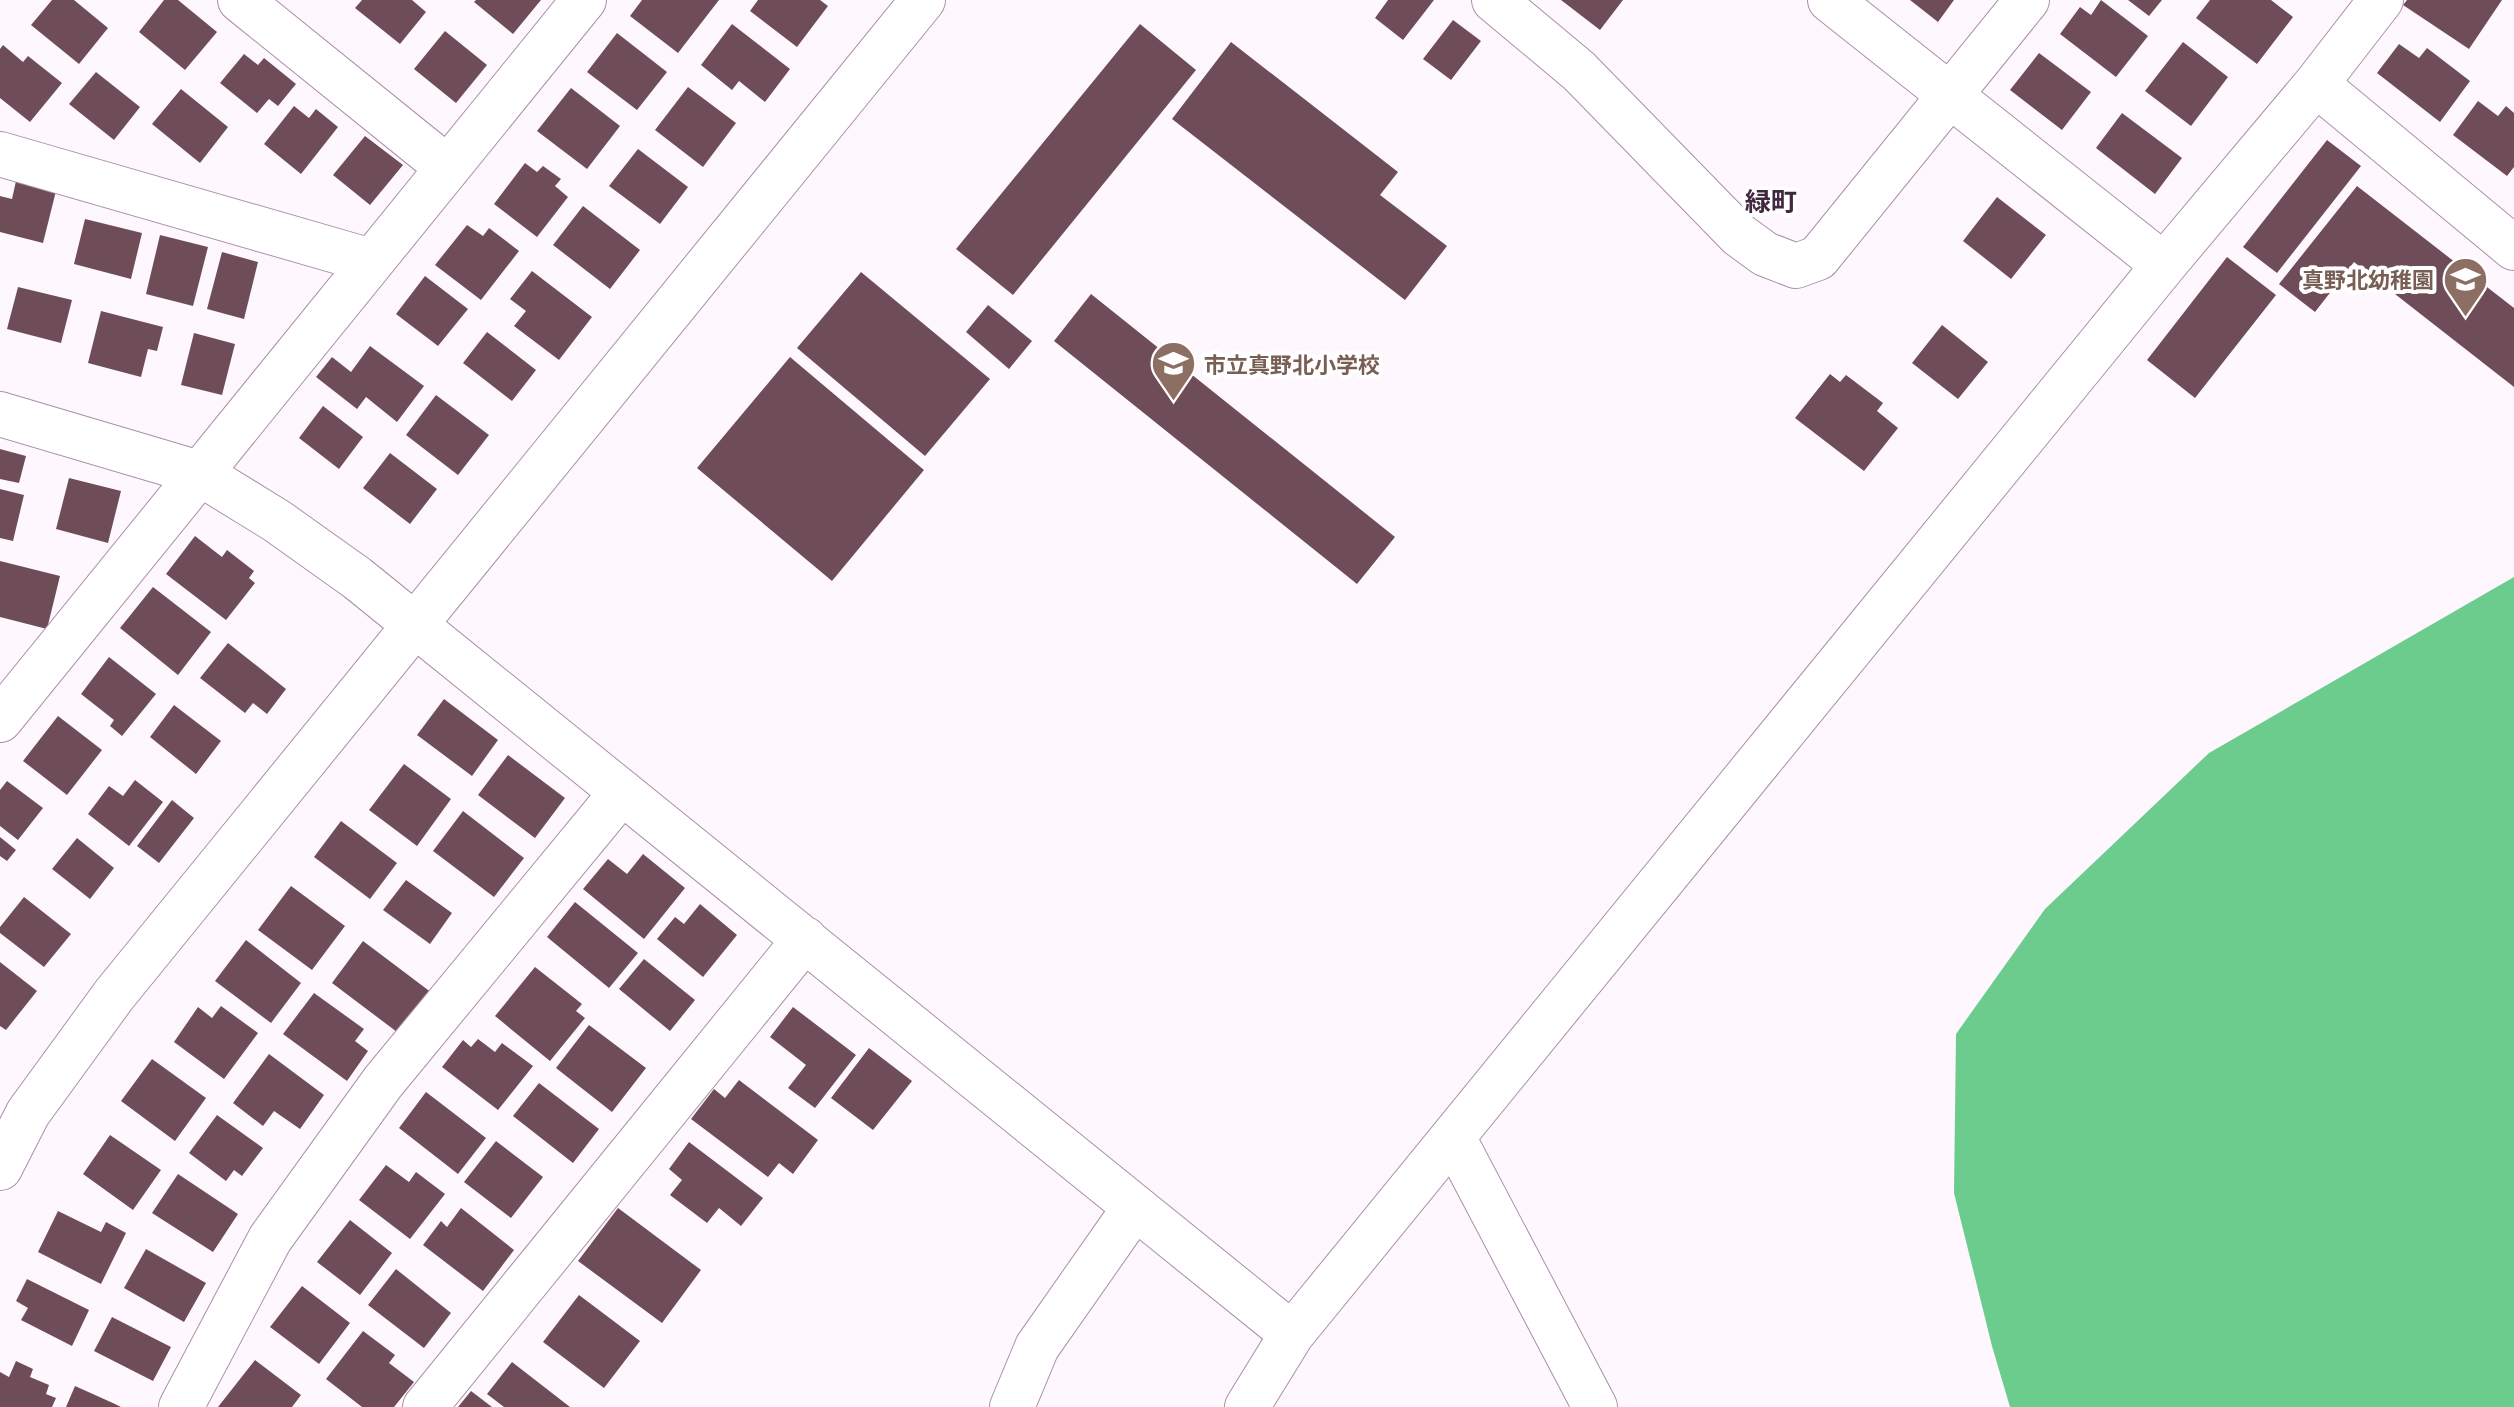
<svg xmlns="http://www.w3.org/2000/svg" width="2514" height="1407" font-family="Barlow,'Noto Sans JP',sans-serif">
  <rect width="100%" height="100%" fill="#fef8fe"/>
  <path fill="#6ccc8d" d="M2514,577V1407H2010L1992,1346L1954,1193L1956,1034L2045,909L2209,753Z"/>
  <path fill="#6f4d58" d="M52,0H74L108,28L79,64L31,25Z
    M164,0H178L217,32L185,70L139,32Z
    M362,0H412L426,12L400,44L355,8Z
    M476,0H541L513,34L474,2Z
    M642,0H719L678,53L630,16Z
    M758,0H820L828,6L797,47L750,11Z
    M1388,0H1434L1403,40L1375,18Z
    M1561,0H1623L1600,30Z
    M1910,0H1954L1938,22Z
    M2101,0L2148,36L2116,77L2060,34L2080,7L2091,15Z
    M2128,0H2162L2149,16Z
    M2210,0H2271L2293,17L2257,64L2196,18Z
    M2407,0H2502L2469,49L2403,5Z
    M1453,20L1481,41L1451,80L1423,59Z
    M732,24L790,69L765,102L739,81L732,90L701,65Z
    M1140,24L1196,70L1013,295L956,249Z
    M445,31L487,65L456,103L414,69Z
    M617,33L667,72L637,110L587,72Z
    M1231,42L1398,172L1380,195L1447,246L1405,300L1172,119Z
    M2183,42L2228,77L2191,126L2145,91Z
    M2399,44L2419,58L2427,48L2470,81L2440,122L2377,73Z
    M3,45L23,62L28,56L62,83L30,122L0,98V49Z
    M2039,53L2091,92L2062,130L2010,90Z
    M244,54L258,65L264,58L296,84L278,106L269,99L257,113L220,83Z
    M96,72L140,107L114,140L69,104Z
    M688,87L736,123L703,167L655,130Z
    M571,88L620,126L587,169L537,131Z
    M181,89L228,127L200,163L152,124Z
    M2478,101L2498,116L2506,106L2514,113V167L2507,176L2453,135Z
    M294,106L309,118L316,109L338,127L301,174L264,144Z
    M2122,113L2182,158L2155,194L2096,148Z
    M365,136L403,165L370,205L333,175Z
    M2327,140L2361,166L2277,273L2243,247Z
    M638,149L688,187L660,224L609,186Z
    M525,163L537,172L543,166L561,179L555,186L568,197L537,237L494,204Z
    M16,181L56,191L43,243L0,232V196L12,199Z
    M2357,186L2514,308V387L2354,262L2315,312L2279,284Z
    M1997,197L2046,235L2011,279L1963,241Z
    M583,206L640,250L610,289L553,245Z
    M85,219L142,233L131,279L74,264Z
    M467,225L483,236L489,228L519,251L481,300L435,265Z
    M160,235L208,247L193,306L146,294Z
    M222,252L258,262L244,319L207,309Z
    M2227,257L2276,295L2195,398L2147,360Z
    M532,271L592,317L559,360L514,326L526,311L510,299Z
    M861,272L990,379L925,456L797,348Z
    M425,276L468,309L438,346L396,314Z
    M18,287L72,300L61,343L7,329Z
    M1091,294L1395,537L1357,584L1054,341Z
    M988,305L1032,341L1009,369L966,332Z
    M101,311L163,327L157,351L148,349L141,377L88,363Z
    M1942,325L1988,362L1958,399L1912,363Z
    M487,332L536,370L512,401L463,363Z
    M194,333L235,344L222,395L181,385Z
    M370,346L424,386L397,422L366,397L357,409L316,377L332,357L351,372Z
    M790,357L924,470L832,581L697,468Z
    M1830,374L1840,382L1846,375L1883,403L1877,411L1898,428L1864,471L1795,418Z
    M436,395L489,435L458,475L406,435Z
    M323,406L363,437L339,469L299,438Z
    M0,449L26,456L19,483L0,479Z
    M390,453L437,489L410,524L363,488Z
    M69,478L121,491L108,543L56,529Z
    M0,489L24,495L13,541L0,538Z
    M195,536L222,557L227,550L254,571L249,578L255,583L226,620L166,574Z
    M0,561L60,576L47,629L0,617Z
    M153,587L211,632L178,675L120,628Z
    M228,643L286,689L267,714L253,703L245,713L200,678Z
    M109,657L156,694L122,736L110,726L114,720L81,694Z
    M444,699L498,740L472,776L417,735Z
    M174,705L221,741L196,774L150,737Z
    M58,716L102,750L67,795L23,761Z
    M508,755L565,798L535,838L478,795Z
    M404,764L451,799L417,846L369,810Z
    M135,780L163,802L129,846L88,814L109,786L123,796Z
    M7,781L43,808L18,840L0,826V790Z
    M172,800L194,818L159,863L137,846Z
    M463,811L524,858L494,897L433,851Z
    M341,821L397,863L370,899L314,857Z
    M0,837L16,850L7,861L0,856Z
    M77,838L114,868L90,899L52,869Z
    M643,854L685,888L644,939L583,889L608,859L627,874Z
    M406,880L452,913L430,944L383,910Z
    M291,886L345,926L312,970L258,930Z
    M24,897L71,934L44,967L0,933V927Z
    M575,902L638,953L609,988L547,937Z
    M700,904L737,935L703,977L657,939L675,917L684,924Z
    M246,940L301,983L271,1023L215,981Z
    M363,941L432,993L401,1035L332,983Z
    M644,959L695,1000L670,1031L619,989Z
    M0,962L37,991L6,1030L0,1026Z
    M535,967L582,1004L576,1011L585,1018L550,1061L495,1016Z
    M314,993L364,1029L355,1041L368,1051L347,1081L283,1034Z
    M221,1006L258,1033L224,1079L174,1042L198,1007L212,1018Z
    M793,1007L856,1055L815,1108L788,1088L806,1065L770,1037Z
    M589,1025L646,1068L612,1112L556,1068Z
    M478,1039L495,1052L502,1043L533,1066L498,1110L442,1067L463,1040L471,1047Z
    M869,1048L912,1081L873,1130L831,1098Z
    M269,1054L324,1095L300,1129L274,1111L263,1126L233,1103Z
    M152,1059L206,1098L175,1141L121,1101Z
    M739,1080L818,1140L793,1174L779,1163L768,1177L691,1119L714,1089L725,1098Z
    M539,1083L599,1129L573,1163L513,1116Z
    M426,1092L486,1138L458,1174L399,1128Z
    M217,1115L263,1148L242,1176L234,1170L226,1181L189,1153Z
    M110,1135L161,1170L133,1210L83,1174Z
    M496,1141L543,1177L511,1218L464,1182Z
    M689,1142L763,1198L741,1226L719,1208L707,1223L670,1195L682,1180L669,1169Z
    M386,1165L409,1182L416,1172L445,1194L410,1239L359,1200Z
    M178,1174L238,1214L213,1252L152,1213Z
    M461,1208L514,1250L483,1291L423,1245L441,1221L447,1227Z
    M618,1208L701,1270L662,1323L578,1261Z
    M58,1211L101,1232L106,1222L126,1233L101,1284L38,1252Z
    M350,1220L392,1253L360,1295L317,1262Z
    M146,1249L206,1283L184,1322L124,1288Z
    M396,1269L451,1313L424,1348L368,1305Z
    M27,1279L89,1310L72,1346L21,1320L28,1308L16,1301Z
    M302,1286L350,1323L319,1364L270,1327Z
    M579,1295L640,1341L604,1388L543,1342Z
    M112,1317L171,1347L153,1381L94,1351Z
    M363,1331L395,1355L389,1363L414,1382L394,1407H362L326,1379Z
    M255,1360L301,1395L292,1407H218Z
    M16,1361L33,1369L30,1377L49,1385L46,1394L56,1398L52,1407H0V1372L9,1377Z
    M512,1362L570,1407H504L487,1394Z
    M75,1386L115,1404L121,1407H66Z
    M471,1391L492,1407H458Z"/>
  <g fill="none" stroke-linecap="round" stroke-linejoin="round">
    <defs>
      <path id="minor" d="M240,0L448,168
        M1494,0L1579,71L1739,235L1765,254L1796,266L1818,258L2027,0
        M1830,0L2164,265
        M2316,84L2514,248
        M0,154L371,261
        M0,414L199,473L277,521L357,578L1292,1334
        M0,720L584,0
        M1453,1137L1595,1407
        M0,1168L28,1113L114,995L923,0
        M181,1407L270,1239L383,1082L622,792
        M425,1407L805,939
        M1012,1407L1037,1347L1135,1207
        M1247,1407L1292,1334L2164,265L2316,84L2381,0"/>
    </defs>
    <use href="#minor" stroke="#ab8faa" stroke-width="46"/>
    <use href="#minor" stroke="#fff" stroke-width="44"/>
  </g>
  <defs>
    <symbol id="school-pin" viewBox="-11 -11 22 30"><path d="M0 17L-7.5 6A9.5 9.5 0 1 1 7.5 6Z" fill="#8d6e63" stroke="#fff"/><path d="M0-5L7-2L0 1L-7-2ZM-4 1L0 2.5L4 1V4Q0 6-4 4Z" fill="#fff"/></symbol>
  </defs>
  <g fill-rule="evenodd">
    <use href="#school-pin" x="2440" y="254" width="51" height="69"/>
    <use href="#school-pin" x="1148" y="338" width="51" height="69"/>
  </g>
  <g text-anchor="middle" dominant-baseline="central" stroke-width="8" stroke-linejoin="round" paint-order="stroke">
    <g font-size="22" font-weight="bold" fill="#785e54" stroke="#fff" text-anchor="end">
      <text x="2434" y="279">真野北幼稚園</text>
      <text x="1204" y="364" text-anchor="start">市立真野北小学校</text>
    </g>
    <g font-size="26" font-weight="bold" fill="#402940" stroke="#fff">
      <text x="1771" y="200">緑町</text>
    </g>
  </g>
</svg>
